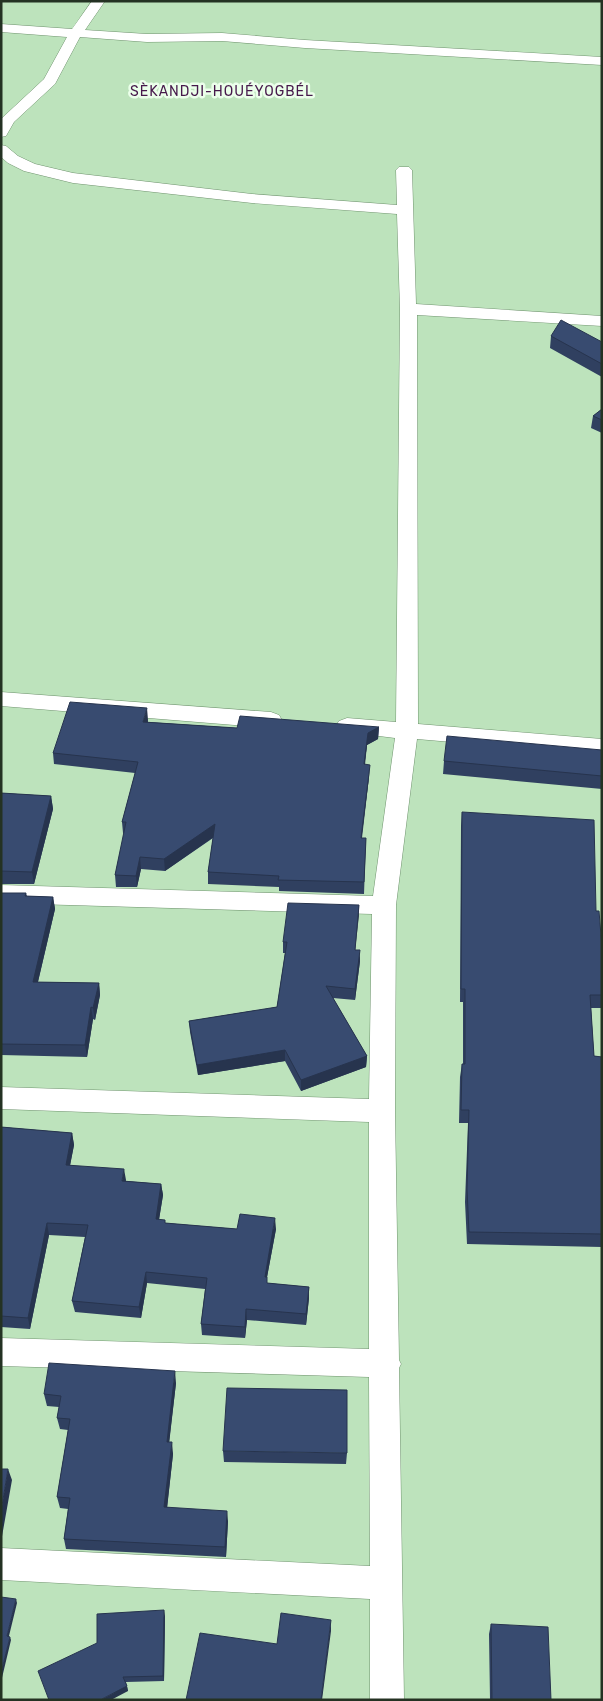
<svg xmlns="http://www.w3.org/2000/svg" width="603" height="1701" font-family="Rubik,sans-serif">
  <rect width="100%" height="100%" fill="#bde3bc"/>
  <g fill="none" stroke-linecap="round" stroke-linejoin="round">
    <defs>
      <path id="street" d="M92,1H105L85,30L147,34L222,33L305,40L602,57V65L305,48L222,41L147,42L80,37L55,84L14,122L6,136L1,137V119L44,79L67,37L1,32V24L72,29Z
        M1,145L6,146L18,156L35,164L73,173L252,194L397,205L396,170L399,167H409L412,170L416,304L602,316V326L417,315L418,724L602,739V755L417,739L396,905L395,1111L399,1360L401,1364L399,1368L404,1700H370V1599L1,1580V1548L370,1566L369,1377L1,1366V1338L369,1349V1122L1,1109V1087L369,1099L372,914L1,903V885L373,896L395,738L339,731L336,726L339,721L347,718L396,722L400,309L397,214L252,203L73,183L24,171L8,163L1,157Z
        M1,692L271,712L279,715L282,720L279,725L271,728L1,706Z"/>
    </defs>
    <use href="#street" stroke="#6f936e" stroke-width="1"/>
    <use href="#street" fill="#fff" fill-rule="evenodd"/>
  </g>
  <path fill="#304060" d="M551,336L602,342V377L550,348Z
    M602,409V433L591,428L593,416Z
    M148,720V722L237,728L379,727L378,739L367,745L365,765L369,777L362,838H366L364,894L279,891V887L208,884V872L213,838L165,871L141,869L137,887H116L115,875L124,834L123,833L122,822L135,773L54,764L53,753Z
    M602,750V789L443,774L444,761Z
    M1,793L51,796L53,809L34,884H1Z
    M462,812L596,911L602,948V1008H591L594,1056L602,1057V1247L467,1244L465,1202L468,1123H459L460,1077L462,1064H463V1002H460L461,826Z
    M1,893H26L27,896L53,897L55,909L38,982L99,983L100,995L95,1020L93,1019L87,1057L1,1055Z
    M359,905L355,950L360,961L355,1000L333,998L367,1056L366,1067L301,1091L285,1061L198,1075L190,1032L189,1021L277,1007L285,953H283V942Z
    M1,1127L72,1133L74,1145L70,1165L126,1181L161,1184L163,1195L159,1220L165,1223L237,1229H276L267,1277V1283L309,1287V1298L306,1325L247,1320L245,1338L202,1335L201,1324L205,1289L147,1283L141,1318L75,1312L72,1301L85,1237L49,1235L30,1329L1,1327Z
    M176,1383L169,1442L173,1454L167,1507L228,1521L226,1557L66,1549L64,1539L68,1509L60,1508L57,1497L68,1430L60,1429L57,1418L59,1407L47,1406L44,1394Z
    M223,1451L347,1453L346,1464L224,1462Z
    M165,1616L164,1681L126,1682L128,1691L48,1700Z
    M491,1624L551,1700H490L489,1634Z"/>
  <path fill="#27344e" d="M147,708L148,720L144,733L143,722Z
    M379,727L378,739L367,745L363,776L364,764L368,733Z
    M370,765L369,777L360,849L361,838Z
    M51,796L53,809L34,884L32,872Z
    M215,824V836L165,871L164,859Z
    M140,857L141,869L137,887L136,876Z
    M53,897L55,909L35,994L33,982Z
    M359,905V915L354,960L355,950Z
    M360,950V961L355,1000V989Z
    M99,983L100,995L95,1020L93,1008Z
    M91,1007L93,1019L87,1057L85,1045Z
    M285,1050V1061L198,1075L197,1065Z
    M367,1056L366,1067L301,1091V1080Z
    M72,1133L74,1145L68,1176L66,1165Z
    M124,1169L126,1180L124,1193L122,1181Z
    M161,1184L163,1195L157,1231L156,1219Z
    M275,1218L276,1229L265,1288V1277Z
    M47,1223L49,1235L30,1329L28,1318Z
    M146,1272L147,1283L141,1318L139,1307Z
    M309,1287V1298L306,1325V1314Z
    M246,1309L247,1320L245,1338V1327Z
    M175,1371L176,1383L168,1453L167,1442Z
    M172,1442L173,1454L166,1518L164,1507Z
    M8,1469L12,1480L1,1542V1512Z
    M227,1511L228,1521L226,1557L225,1547Z
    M16,1599L17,1603L8,1640L7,1636Z
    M164,1610L165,1616L164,1681L163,1676Z
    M331,1620V1631L322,1700H321Z
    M10,1637L11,1640L1,1682V1673Z
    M127,1686L128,1691L111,1700H102V1699Z"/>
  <path fill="#384b70" stroke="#27344e" d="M561,320L602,342V364L551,336Z
    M602,409V420L593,416Z
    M70,702L147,708L143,722L237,728L240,716L379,727L368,733L364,764L370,765L361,838H366L364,882L278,880L279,876L208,872L215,824L164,859L140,857L136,876L115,875L126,822H122L138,762L53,753Z
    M447,736L602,750V776L444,761Z
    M1,793L51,796L32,872L1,871Z
    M462,812L594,820L596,911H599L602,948V995H590L594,1056L602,1057V1234L469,1232L467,1189L469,1110H461L462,1064H465V989H461Z
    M1,893H26L25,896L53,897L33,982L99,983L93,1008L91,1007L85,1045L1,1044Z
    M288,903L359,905L355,950H360L355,989L326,986L367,1056L301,1080L285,1050L197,1065L189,1021L277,1007L287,942H283Z
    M1,1127L72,1133L66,1165L124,1169L122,1181L161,1184L156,1219L165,1220V1223L237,1229L240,1214L275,1218L265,1277H267V1283L309,1287L306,1314L246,1309L245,1327L201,1324L207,1278L146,1272L139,1307L72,1301L88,1225L47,1223L28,1318L1,1316Z
    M49,1363L175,1371L167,1442H172L164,1507L227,1511L225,1547L64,1539L70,1498L57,1497L70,1419L57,1418L61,1396L44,1394Z
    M227,1388L347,1390V1453L223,1451Z
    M1,1469H8L1,1512Z
    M1,1597L16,1599L7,1636L10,1637L1,1673Z
    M164,1610L163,1676L123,1677L127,1686L102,1699V1700H49L38,1671L97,1643V1614Z
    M281,1613L331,1620L321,1700H186L200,1633L277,1644Z
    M491,1624L548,1627L551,1700H492Z"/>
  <g text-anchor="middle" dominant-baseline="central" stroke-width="5" stroke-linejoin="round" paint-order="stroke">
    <g font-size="14" letter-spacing="1" fill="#46194b" stroke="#ebffea">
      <text x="222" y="91">SÈKANDJI-HOUÉYOGBÉL</text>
    </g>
  </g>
  <rect width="603" height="1701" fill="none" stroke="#243223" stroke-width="5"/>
</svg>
